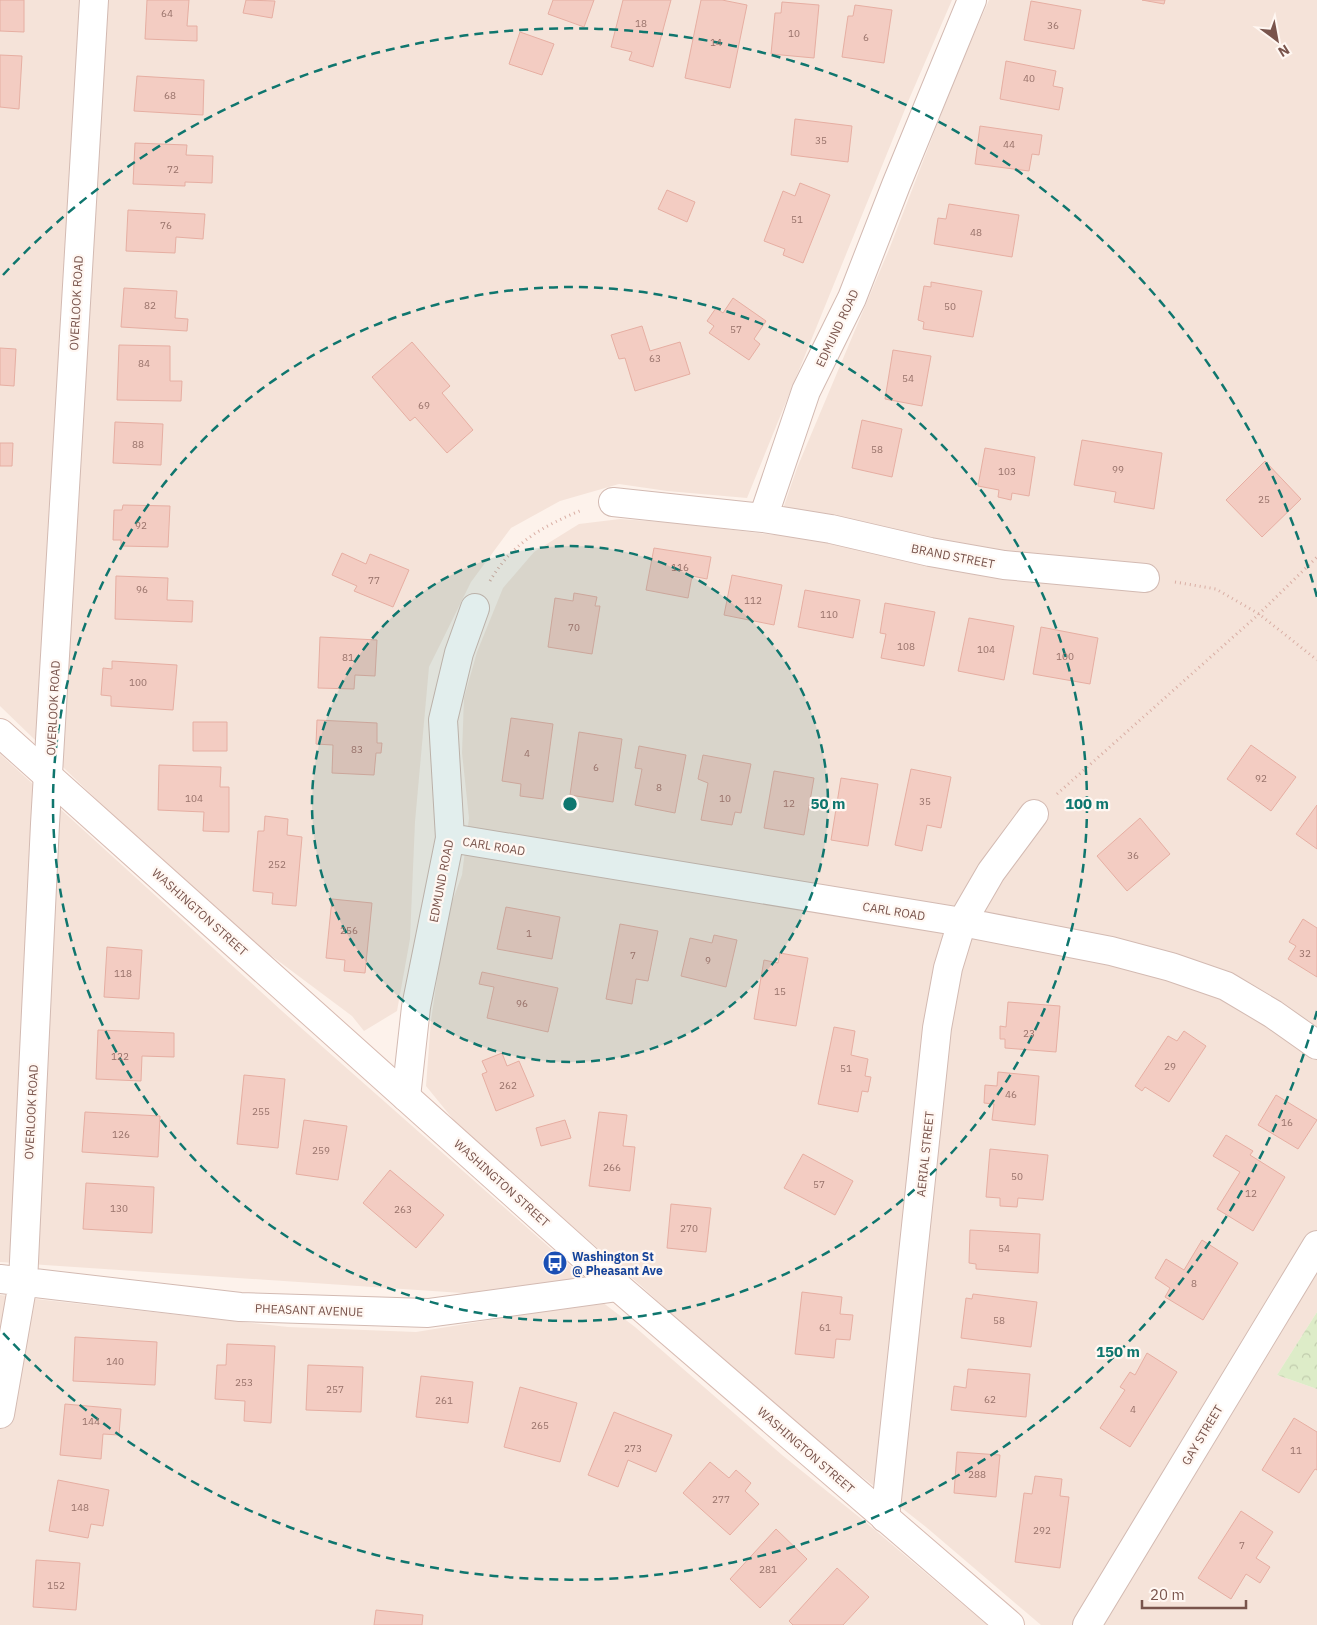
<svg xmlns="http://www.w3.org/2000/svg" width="1317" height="1625" font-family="'IBM Plex Sans',sans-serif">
  <defs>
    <pattern id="forest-crowns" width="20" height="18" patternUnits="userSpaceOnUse" patternTransform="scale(1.25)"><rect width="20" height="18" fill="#ddecc8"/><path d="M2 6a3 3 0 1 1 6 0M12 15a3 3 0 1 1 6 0" fill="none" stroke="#c1ccad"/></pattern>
  </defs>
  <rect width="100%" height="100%" fill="#fdf2eb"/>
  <path fill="#f5e3d9" d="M0,0H952L910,97L747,498L667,491L619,484L560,501L511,528L471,582L429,667L415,822L410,939L397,1011L364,1031L352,1016L245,936L132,834L0,706Z
    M989,0H1317V1312L1277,1375L1317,1389V1625H1041L926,1527L838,1458L729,1367L639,1284L534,1193L457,1124L426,1086L431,1020L446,918L462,875L469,818L462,753L464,698L477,652L503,588L534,552L579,524L620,519L677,523L774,535L797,468L890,247L957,73Z
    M0,754L282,1011L584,1278L477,1294L0,1262Z
    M0,1295L288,1327L416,1332L602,1302L635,1327L782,1455L869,1525L987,1625H0Z"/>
  <path fill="url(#forest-crowns)" d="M1317,1312V1389L1277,1375Z"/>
  <path fill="#f3ccc2" stroke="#e6aea2" d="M0,0H24V32L0,31Z
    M147,0H189L187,26H197V41L145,39Z
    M246,0L275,1L272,18L243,13Z
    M553,0H594L584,27L548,14Z
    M623,0H671L653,67L629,60L632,52L611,47Z
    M701,0H722L747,5L730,88L685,78Z
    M1142,0H1165L1164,4Z
    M1031,1L1081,10L1074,49L1024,40Z
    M782,2L819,5L814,58L771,54L775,13H781Z
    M855,5L892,10L884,63L842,57L848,16H853Z
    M520,32L554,44L542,75L509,64Z
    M0,55L22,56L19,109L0,107Z
    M1006,61L1056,71L1053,86L1063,88L1059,110L1000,99Z
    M137,76L204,80L203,115L134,111Z
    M795,119L852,126L848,162L791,155Z
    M980,126L1042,135L1039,155L1032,154L1029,171L975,164Z
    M135,143L187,145L186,155L213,156L212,183L185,182V186L133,184Z
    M800,183L830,195L803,263L783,255L785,249L764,241L783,191L795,196Z
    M667,190L695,202L687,222L658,209Z
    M949,204L1019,215L1012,257L934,244L938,218L946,219Z
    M128,210L205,214L203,239L176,237L175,253L126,251Z
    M931,282L982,291L973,337L923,329L924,322L918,320L924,286L931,287Z
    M124,288L177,291L175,318L188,319L187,331L121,327Z
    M733,298L766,321L754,339L760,344L749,360L709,333L714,326L707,321L716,308L723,313Z
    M642,326L650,351L680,342L690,374L635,391L625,358L619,359L611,335Z
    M412,342L450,386L442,393L473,430L447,453L415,417L410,421L372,377Z
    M119,345L170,346V381H182L181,401L117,400Z
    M0,348L16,349L14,386L0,385Z
    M893,350L931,356L922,406L885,399Z
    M862,420L902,429L892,477L852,468Z
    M115,422L163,424L161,465L113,463Z
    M1082,440L1162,453L1154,509L1114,502L1116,492L1074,485Z
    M0,443H13L12,466H0Z
    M985,448L1035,457L1029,496L1012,493L1011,500L998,497L999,490L978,486Z
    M1265,461L1301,499L1262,537L1226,500Z
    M123,505L170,506L168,547L121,546V540H113L114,510H122Z
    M654,548L711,557L707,579L692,576L688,598L646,590Z
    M342,553L366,564L370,554L409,570L393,607L354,591L357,586L332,575Z
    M732,575L782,585L774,625L724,615Z
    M116,576L168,578L167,600L193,601L192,622L115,619Z
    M805,590L860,600L853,638L798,627Z
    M574,593L597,597L595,606H600L592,654L548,647L555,598L573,601Z
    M885,603L935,612L924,666L881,658L886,634L880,633Z
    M969,618L1014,626L1004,680L958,671Z
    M1041,627L1098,638L1090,684L1033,674Z
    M320,637L377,640L375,676L355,675L354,689L318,688Z
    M112,661L177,665L173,710L111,706V696L101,695L103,668L112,669Z
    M511,718L553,724L543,799L520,796L521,784L502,781Z
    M317,720L377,723V743H382L381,753H376L374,775L332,773L333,745L316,744Z
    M193,722H227V751H193Z
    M579,732L622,739L613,802L570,795Z
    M1251,745L1296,777L1271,811L1227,779Z
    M639,746L686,755L675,813L635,805L642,769L635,768Z
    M703,755L751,764L741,813L735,812L732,825L701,820L708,783L698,779Z
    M159,765L221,767L220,787H229V832L203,831L204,812L158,810Z
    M911,769L951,777L941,828L927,825L922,851L895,845Z
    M774,771L814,778L804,835L764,828Z
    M841,778L878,784L868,846L831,840Z
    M1317,805V849L1296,834Z
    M265,816L288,819L287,835L302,837L296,906L272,904L273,893L253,891L258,831H264Z
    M1140,818L1170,854L1127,891L1097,856Z
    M332,899L372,903L365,973L344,971L345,960L326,958Z
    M506,907L560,917L552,959L497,949Z
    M1303,919L1317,928V977L1288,959L1296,946L1289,942Z
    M620,924L658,931L648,981L636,979L632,1004L606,999Z
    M714,935L737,940L726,987L681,976L690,938L712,943Z
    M107,947L142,950L139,999L104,997Z
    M780,953L808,958L796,1026L754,1019L764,960L778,963Z
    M482,972L558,988L548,1032L487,1018L494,987L479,984Z
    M1008,1002L1060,1006L1056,1052L1005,1048V1039H1000V1026L1006,1027Z
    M834,1027L855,1031L851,1055L868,1059L865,1076L871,1077L868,1092L862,1091L858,1112L818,1104Z
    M98,1030L174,1033V1057L142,1056L141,1081L96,1079Z
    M1184,1031L1206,1046L1169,1102L1145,1087L1142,1091L1135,1086L1168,1036L1177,1041Z
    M502,1053L507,1066L519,1061L534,1096L496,1111L482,1074L487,1072L482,1061Z
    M998,1072L1039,1076L1035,1125L992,1120L994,1104L984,1103L985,1085L997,1086Z
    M244,1075L285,1079L278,1148L237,1144Z
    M1276,1095L1317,1120L1298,1149L1258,1125Z
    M85,1112L160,1116L158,1157L82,1152Z
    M599,1112L627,1115L623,1146L635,1147L630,1191L589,1186Z
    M304,1120L347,1126L338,1180L296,1174Z
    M565,1120L571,1138L541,1146L536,1128Z
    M1226,1135L1253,1151L1250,1155L1285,1177L1253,1231L1217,1209L1240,1172L1213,1156Z
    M990,1149L1048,1155L1043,1200L1018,1198L1017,1207L1000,1206V1198L986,1197Z
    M803,1154L853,1181L835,1215L784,1188Z
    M390,1170L444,1215L416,1248L363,1203Z
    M86,1183L154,1187L152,1233L83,1229Z
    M671,1204L711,1208L706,1252L667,1248Z
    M970,1230L1040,1234L1038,1273L976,1269V1264L969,1263Z
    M1202,1240L1238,1263L1203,1320L1165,1297L1170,1288L1155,1278L1166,1259L1184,1270Z
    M802,1292L842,1297L840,1314L853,1315L850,1340L836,1339L834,1358L795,1354Z
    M973,1294L1037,1302L1031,1347L961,1338L966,1298L972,1299Z
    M75,1337L157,1342L155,1385L73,1381Z
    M227,1344L275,1346L271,1423L244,1421L245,1401L215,1399L217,1365H226Z
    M1147,1353L1177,1372L1130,1447L1100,1428L1125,1390L1120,1387L1130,1372L1135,1375Z
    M308,1365L363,1367L361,1412L306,1410Z
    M968,1369L1030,1374L1026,1417L951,1410L954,1386L966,1388Z
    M421,1376L473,1382L468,1423L416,1417Z
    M520,1387L577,1403L560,1462L504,1447Z
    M65,1404L121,1409L119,1435L103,1434L101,1459L60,1455Z
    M614,1412L672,1435L656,1472L628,1460L618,1487L588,1475Z
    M1294,1418L1317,1432V1470L1315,1469L1299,1493L1262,1470Z
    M957,1452L1000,1455L996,1497L954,1493Z
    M710,1462L729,1478L736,1470L751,1483L745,1491L759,1504L730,1535L683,1493Z
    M1035,1476L1062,1479L1060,1496L1069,1497L1060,1568L1015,1562L1024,1493L1032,1494Z
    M58,1480L109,1490L103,1526L91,1524L88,1538L49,1531Z
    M1241,1511L1273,1532L1256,1558L1270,1567L1260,1583L1246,1574L1231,1599L1198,1578Z
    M776,1529L807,1559L760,1608L730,1579Z
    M36,1560L80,1563L76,1610L33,1607Z
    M837,1568L869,1597L843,1625H793L789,1621Z
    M376,1610L423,1615L422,1625H374Z"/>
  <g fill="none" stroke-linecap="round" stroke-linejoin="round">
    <defs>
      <path id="street" d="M613,502L763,518L831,529L930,552L1004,565L1145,578
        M763,518L806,391L852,298L896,185L972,0
        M450,838L962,922L1111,951L1171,967L1226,986L1273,1014L1317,1045
        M406,1097L416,1007L450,838L443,720L459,653L475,608
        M0,1279L240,1307L428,1313L618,1287
        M0,1414L23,1282L45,824L94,0
        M885,1518L937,1028L948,968L962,922L991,872L1034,814
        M1087,1625L1317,1245"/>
      <path id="secondary" d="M0,733L618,1287L1010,1625"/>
    </defs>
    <use href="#street" stroke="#d3bab2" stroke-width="30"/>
    <use href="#secondary" stroke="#d8bbb2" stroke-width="30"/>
    <path stroke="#d9aea4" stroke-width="3" stroke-dasharray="1 4" stroke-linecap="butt" d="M490,581C512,543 543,526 582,510
      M1175,582L1216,589L1259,614L1317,660
      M1057,794L1259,614L1317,557"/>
    <use href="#street" stroke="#fff" stroke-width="28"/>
    <use href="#secondary" stroke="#fff" stroke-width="28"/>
  </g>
  <circle cx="570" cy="804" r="258" fill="#0f766e" fill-opacity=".12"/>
  <g fill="none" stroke="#0f766e" stroke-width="2.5" stroke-dasharray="9 6">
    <circle cx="570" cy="804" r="258"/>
    <circle cx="570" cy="804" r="517"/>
    <path d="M1317 1011A775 775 0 0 1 3 1333M3 275A775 775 0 0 1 1317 597"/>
  </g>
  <defs>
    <symbol id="bus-disc" viewBox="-11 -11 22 22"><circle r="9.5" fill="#1a4fb4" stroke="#fff7f2"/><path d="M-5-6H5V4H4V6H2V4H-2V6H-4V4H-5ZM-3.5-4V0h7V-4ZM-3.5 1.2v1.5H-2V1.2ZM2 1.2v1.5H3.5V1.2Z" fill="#fff"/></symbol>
  </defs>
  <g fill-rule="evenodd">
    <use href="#bus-disc" x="541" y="1249" width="28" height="28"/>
  </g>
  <g text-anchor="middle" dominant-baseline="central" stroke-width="4.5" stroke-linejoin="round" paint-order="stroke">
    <g font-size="10" fill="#98726a">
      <text x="167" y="13">64</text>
      <text x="641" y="23">18</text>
      <text x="1053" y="25">36</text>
      <text x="794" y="33">10</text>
      <text x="866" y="37">6</text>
      <text x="716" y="42">14</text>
      <text x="1029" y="78">40</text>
      <text x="170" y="95">68</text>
      <text x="821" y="140">35</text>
      <text x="1009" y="144">44</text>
      <text x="173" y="169">72</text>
      <text x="797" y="219">51</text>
      <text x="166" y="225">76</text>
      <text x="976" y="232">48</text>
      <text x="150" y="305">82</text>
      <text x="950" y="306">50</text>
      <text x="736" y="329">57</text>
      <text x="655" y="358">63</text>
      <text x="144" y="363">84</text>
      <text x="908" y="378">54</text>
      <text x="424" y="405">69</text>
      <text x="138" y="444">88</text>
      <text x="877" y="449">58</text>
      <text x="1118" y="469">99</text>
      <text x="1007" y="471">103</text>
      <text x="1264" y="499">25</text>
      <text x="141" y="525">92</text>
      <text x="680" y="567">116</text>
      <text x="374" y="580">77</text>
      <text x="142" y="589">96</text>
      <text x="753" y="600">112</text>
      <text x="829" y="614">110</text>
      <text x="574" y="627">70</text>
      <text x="906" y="646">108</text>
      <text x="986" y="649">104</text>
      <text x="1065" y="656">100</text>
      <text x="348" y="657">81</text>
      <text x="138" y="682">100</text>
      <text x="357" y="749">83</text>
      <text x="527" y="753">4</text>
      <text x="596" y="767">6</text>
      <text x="1261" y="778">92</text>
      <text x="659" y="787">8</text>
      <text x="194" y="798">104</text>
      <text x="725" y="798">10</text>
      <text x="925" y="801">35</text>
      <text x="789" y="803">12</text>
      <text x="1133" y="855">36</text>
      <text x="277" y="864">252</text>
      <text x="349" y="930">256</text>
      <text x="529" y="933">1</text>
      <text x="1305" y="953">32</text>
      <text x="633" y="955">7</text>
      <text x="708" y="960">9</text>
      <text x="123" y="973">118</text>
      <text x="780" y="991">15</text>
      <text x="522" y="1003">96</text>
      <text x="1029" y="1033">23</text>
      <text x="120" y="1056">122</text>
      <text x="1170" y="1066">29</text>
      <text x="846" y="1068">51</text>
      <text x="508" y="1085">262</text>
      <text x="1011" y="1094">46</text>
      <text x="261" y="1111">255</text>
      <text x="1287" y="1122">16</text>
      <text x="121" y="1134">126</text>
      <text x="321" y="1150">259</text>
      <text x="612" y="1167">266</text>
      <text x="1017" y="1176">50</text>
      <text x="819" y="1184">57</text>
      <text x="1251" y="1193">12</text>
      <text x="119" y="1208">130</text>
      <text x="403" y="1209">263</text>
      <text x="689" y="1228">270</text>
      <text x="1004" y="1248">54</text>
      <text x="1194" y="1283">8</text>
      <text x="999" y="1320">58</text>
      <text x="825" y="1327">61</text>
      <text x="115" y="1361">140</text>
      <text x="244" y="1382">253</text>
      <text x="335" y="1389">257</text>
      <text x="990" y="1399">62</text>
      <text x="444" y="1400">261</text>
      <text x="1133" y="1409">4</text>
      <text x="91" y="1421">144</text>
      <text x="540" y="1425">265</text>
      <text x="633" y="1448">273</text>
      <text x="1296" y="1450">11</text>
      <text x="977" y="1474">288</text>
      <text x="721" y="1499">277</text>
      <text x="80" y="1507">148</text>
      <text x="1042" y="1530">292</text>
      <text x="1242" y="1545">7</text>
      <text x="768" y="1569">281</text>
      <text x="56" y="1585">152</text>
    </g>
    <g font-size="12" fill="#79544c" stroke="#fff7f2">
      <text transform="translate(76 303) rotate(-87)">OVERLOOK ROAD</text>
      <text transform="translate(837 328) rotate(-65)">EDMUND ROAD</text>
      <text transform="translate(953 556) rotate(11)">BRAND STREET</text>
      <text transform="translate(53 708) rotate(-87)">OVERLOOK ROAD</text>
      <text transform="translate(494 846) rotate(9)">CARL ROAD</text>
      <text transform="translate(441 881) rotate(-79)">EDMUND ROAD</text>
      <text transform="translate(894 911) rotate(9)">CARL ROAD</text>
      <text transform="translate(200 912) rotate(42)">WASHINGTON STREET</text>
      <text transform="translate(31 1112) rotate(-87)">OVERLOOK ROAD</text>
      <text transform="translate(925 1154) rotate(-84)">AERIAL STREET</text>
      <text transform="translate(502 1183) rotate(42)">WASHINGTON STREET</text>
      <text transform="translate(309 1310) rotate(2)">PHEASANT AVENUE</text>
      <text transform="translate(1202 1435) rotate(-59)">GAY STREET</text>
      <text transform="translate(806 1450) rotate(41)">WASHINGTON STREET</text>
    </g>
    <g font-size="12" font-weight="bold" fill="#164399" stroke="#fff7f2" text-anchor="start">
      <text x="572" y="1256">Washington St<tspan x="572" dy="14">@ Pheasant Ave</tspan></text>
    </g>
  </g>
  <circle cx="570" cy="804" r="8" fill="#0f766e" stroke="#fff7f2" stroke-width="2.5"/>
  <g font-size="15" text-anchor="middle" font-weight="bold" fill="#0f766e" stroke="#fff7f2" stroke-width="4.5" stroke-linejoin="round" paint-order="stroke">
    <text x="828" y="809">50 m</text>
    <text x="1087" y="809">100 m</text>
    <text x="1118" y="1357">150 m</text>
  </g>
  <g transform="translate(1277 40) rotate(148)" stroke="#fff7f2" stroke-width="4" paint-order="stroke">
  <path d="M0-4L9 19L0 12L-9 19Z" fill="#79544c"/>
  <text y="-8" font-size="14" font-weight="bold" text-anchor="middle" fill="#79544c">N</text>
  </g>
  <path d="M1142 1600v8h104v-8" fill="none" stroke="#79544c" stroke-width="2.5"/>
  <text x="1150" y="1600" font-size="15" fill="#79544c" stroke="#fff7f2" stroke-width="4" paint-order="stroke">20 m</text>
</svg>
